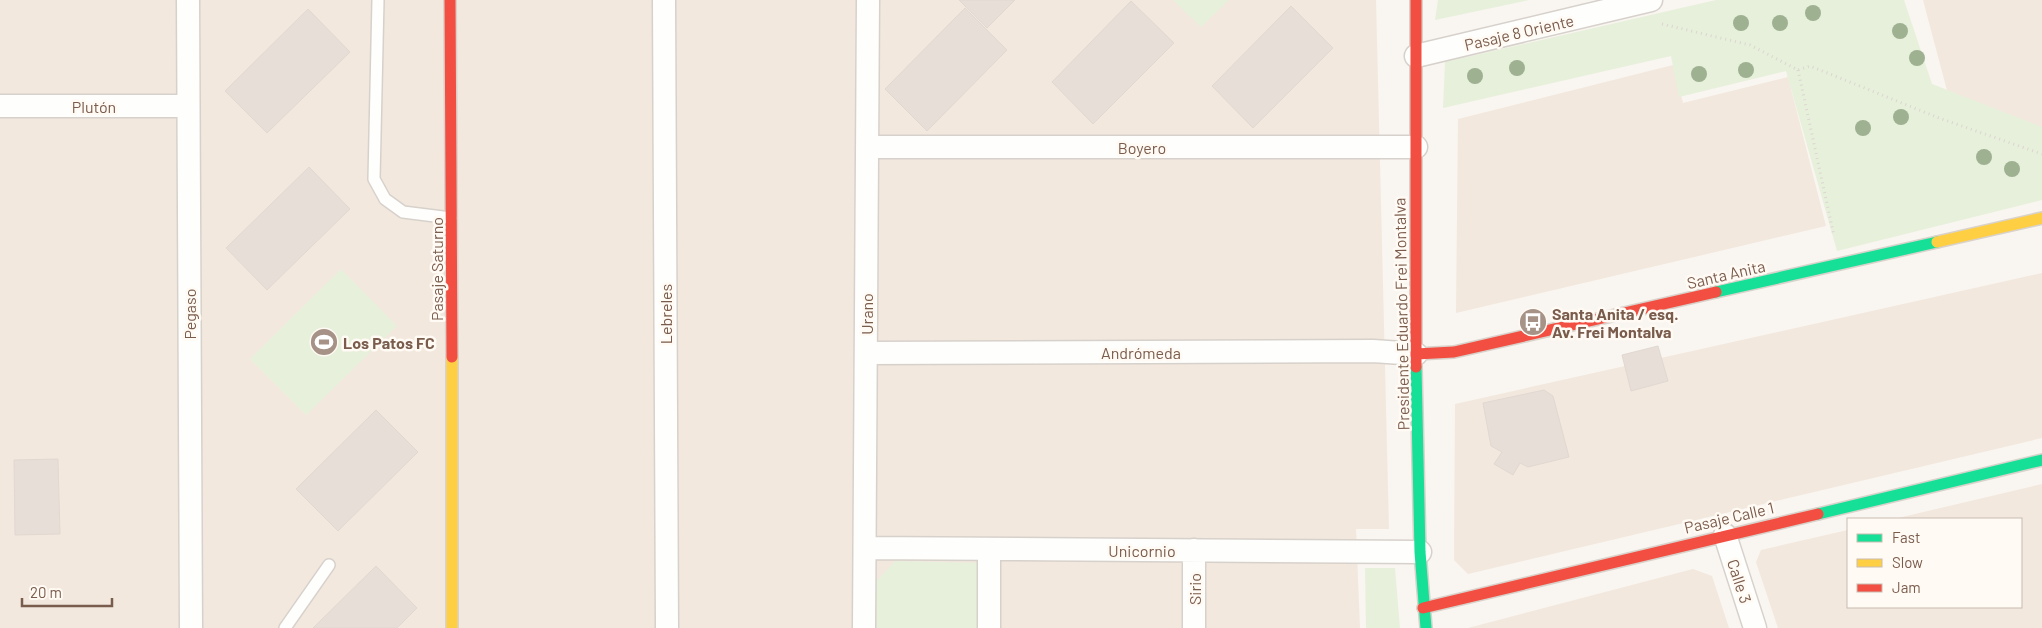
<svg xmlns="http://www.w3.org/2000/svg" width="2042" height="628" font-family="Barlow,sans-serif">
  <rect width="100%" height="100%" fill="#f9f5f0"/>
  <path fill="#f2e8de" d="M0,0H1376L1389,529H1356L1360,628H0Z
    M1923,0H2042V132L1949,98Z
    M1673,65L1683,103L1788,77L1826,226L1456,313L1458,119Z
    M2042,273V438L1468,574L1454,560L1455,404Z
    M2042,484V628H1778L1756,562L1761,550L1848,530V607H2021V519H1894Z
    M1693,569L1712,576L1729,628H1468Z"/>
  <path fill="#e7f0db" d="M1173,0H1229L1201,27Z
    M1438,0H1529L1435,20Z
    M1716,0H1904L1932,84L2042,127V200L1837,251L1786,71L1679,97L1671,56L1443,108L1445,62Z
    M341,269L397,326L306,415L250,359Z
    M895,561L977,563V628H875L874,584Z
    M1365,568H1395L1400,628H1366Z"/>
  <path fill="#e6ded7" stroke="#e2d8d2" d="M959,0H1015L987,28Z
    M1131,1L1174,43L1093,124L1052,82Z
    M1291,6L1333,48L1253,128L1212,86Z
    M965,8L1007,50L927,131L885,89Z
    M308,9L350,52L267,133L225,91Z
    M309,167L350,209L267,290L226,248Z
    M1658,346L1668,381L1631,391L1622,355Z
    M1544,390L1553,396L1569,457L1528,467L1520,463L1513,475L1494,464L1502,452L1491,446L1483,403Z
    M376,410L418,452L338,531L296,489Z
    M58,459L60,534L15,535L14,460Z
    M376,566L417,608L397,628H313Z"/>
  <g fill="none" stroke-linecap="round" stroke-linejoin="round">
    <defs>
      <path id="lane" d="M378,0L374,179L385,199L403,212L451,218
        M285,628L329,565"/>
      <path id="street" d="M188,0L191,628
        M664,0L667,628
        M1416,56L1651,0
        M0,106H188
        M867,147H1416
        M866,353L1373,351L1416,354
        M1725,535L1755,628
        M865,548L1420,552
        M1194,550V628
        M864,628L868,0
        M989,628V549"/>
      <path id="fast" d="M1716,292L1937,242
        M1416,367L1420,552L1426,628
        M1818,514L2042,460"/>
      <path id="slow" d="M1937,242L2042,218
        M452,357V628"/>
      <path id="jam" d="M450,0L452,357
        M1416,0V367
        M1416,354L1454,352L1716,292
        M1423,608L1818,514"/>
    </defs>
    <use href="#lane" stroke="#d7d1cb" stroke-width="14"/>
    <use href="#street" stroke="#d7d1cb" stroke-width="25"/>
    <use href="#fast" stroke="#d9d2cb" stroke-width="14"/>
    <use href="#slow" stroke="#d9d2cb" stroke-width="14"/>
    <use href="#jam" stroke="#d9d2cb" stroke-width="14"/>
    <path stroke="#dcd5d0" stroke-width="3" stroke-dasharray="1 4" stroke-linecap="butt" d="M1662,24L1750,45L1798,70L1810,66L1939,118L2042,154
      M1798,70L1834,236"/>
    <use href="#lane" stroke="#fefefd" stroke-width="11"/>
    <use href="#street" stroke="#fefefd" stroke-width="22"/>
    <use href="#fast" stroke="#16e098" stroke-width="11"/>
    <use href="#slow" stroke="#ffcf43" stroke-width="11"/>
    <use href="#jam" stroke="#f24e42" stroke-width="11"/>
  </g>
  <g fill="#9eb190">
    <circle cx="1813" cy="13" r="8"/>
    <circle cx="1741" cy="23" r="8"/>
    <circle cx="1780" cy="23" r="8"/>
    <circle cx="1900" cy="31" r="8"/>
    <circle cx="1917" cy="58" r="8"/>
    <circle cx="1517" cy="68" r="8"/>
    <circle cx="1746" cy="70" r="8"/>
    <circle cx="1699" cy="74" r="8"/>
    <circle cx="1475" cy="76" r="8"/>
    <circle cx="1901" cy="117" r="8"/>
    <circle cx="1863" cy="128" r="8"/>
    <circle cx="1984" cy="157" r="8"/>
    <circle cx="2012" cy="169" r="8"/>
  </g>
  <defs>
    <symbol id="bus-disc" viewBox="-11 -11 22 22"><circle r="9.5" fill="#a69286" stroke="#fffaf3"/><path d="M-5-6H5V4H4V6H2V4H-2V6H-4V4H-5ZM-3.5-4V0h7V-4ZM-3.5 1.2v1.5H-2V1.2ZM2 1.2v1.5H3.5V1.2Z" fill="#fff"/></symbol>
    <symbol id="stadium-disc" viewBox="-11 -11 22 22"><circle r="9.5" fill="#a69286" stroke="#fffaf3"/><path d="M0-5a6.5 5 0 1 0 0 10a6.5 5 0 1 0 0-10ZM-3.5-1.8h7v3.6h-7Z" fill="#fff"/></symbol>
  </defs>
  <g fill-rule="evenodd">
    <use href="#bus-disc" x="1517" y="306" width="32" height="32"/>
    <use href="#stadium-disc" x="308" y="326" width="32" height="32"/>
  </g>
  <g text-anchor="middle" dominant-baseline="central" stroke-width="5" stroke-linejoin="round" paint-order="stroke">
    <g font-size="16" fill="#7a5c4d" stroke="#fffaf3">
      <text transform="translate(1519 32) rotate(-13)">Pasaje 8 Oriente</text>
      <text x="94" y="106">Plutón</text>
      <text x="1142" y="147">Boyero</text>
      <text transform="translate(436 269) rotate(-90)">Pasaje Saturno</text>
      <text transform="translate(1726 274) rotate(-13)">Santa Anita</text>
      <text transform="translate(189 314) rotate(-90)">Pegaso</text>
      <text transform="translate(665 314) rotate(-90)">Lebreles</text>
      <text transform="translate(866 314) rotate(-90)">Urano</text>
      <text transform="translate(1401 314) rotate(-91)">Presidente Eduardo Frei Montalva</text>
      <text x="1141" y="352">Andrómeda</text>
      <text transform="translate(1729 517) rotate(-13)">Pasaje Calle 1</text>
      <text x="1142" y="550">Unicornio</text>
      <text transform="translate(1740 581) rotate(72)">Calle 3</text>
      <text transform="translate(1194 589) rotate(-90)">Sirio</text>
    </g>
    <g font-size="16" font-weight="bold" fill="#7a5c4d" stroke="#fffaf3" text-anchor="start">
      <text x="1552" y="313">Santa Anita / esq.<tspan x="1552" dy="18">Av. Frei Montalva</tspan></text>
      <text x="343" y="342">Los Patos FC</text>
    </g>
  </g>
  <rect x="1847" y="518" width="175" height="90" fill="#fffaf3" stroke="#cabbb1"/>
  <rect x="1857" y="534" width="25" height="8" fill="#16e098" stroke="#cabbb1"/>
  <text x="1892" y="543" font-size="15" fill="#7a5c4d">Fast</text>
  <rect x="1857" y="559" width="25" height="8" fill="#ffcf43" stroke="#cabbb1"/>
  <text x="1892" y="568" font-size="15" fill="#7a5c4d">Slow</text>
  <rect x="1857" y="584" width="25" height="8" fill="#f24e42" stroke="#cabbb1"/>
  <text x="1892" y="593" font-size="15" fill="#7a5c4d">Jam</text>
  <path d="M22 598v8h90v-8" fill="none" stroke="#7a5c4d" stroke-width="2.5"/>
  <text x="30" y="598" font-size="15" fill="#7a5c4d" stroke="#fffaf3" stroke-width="4" paint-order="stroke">20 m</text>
</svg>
